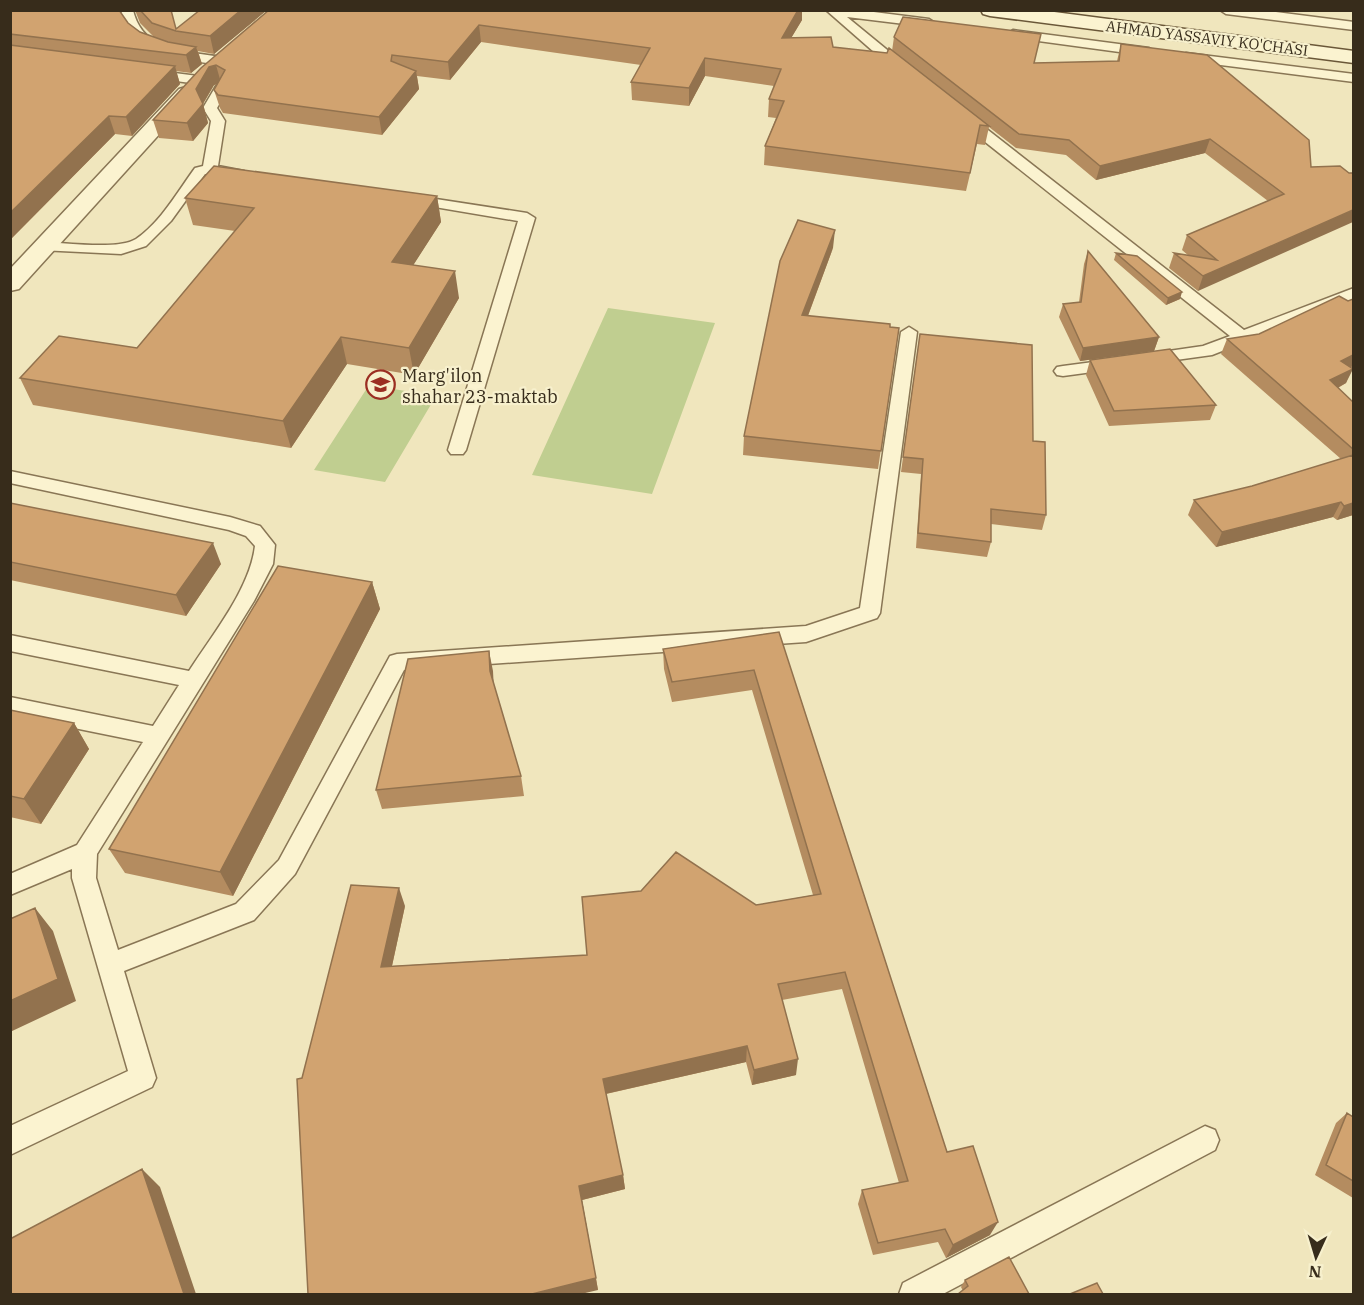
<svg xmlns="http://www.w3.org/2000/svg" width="1364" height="1305" font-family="'IBM Plex Serif',serif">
  <rect width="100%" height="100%" fill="#f0e6bd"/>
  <path fill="#c0ce90" d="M608,308L715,323L652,494L532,475Z
    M369,385L436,396L385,482L314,470Z"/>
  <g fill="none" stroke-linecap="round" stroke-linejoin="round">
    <defs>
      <path id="lane" d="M121,10H133C143,53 186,51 221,57L227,61L221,65C180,58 132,60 121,10Z
        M826,10H858L929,19L935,23L929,27L847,17L908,67L910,70L908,73H898Z
        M1220,10H1260L1354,22V30L1226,14Z
        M1013,30L1149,48L1155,52L1149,56L1009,37L1007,34Z
        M1186,53L1354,74V82L1181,60L1180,57Z
        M151,70L198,76L205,80L198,84L146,77L144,74Z
        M221,85L228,89L217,108L225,121L218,166L244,171L246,174L244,177L205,174L171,221L146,246L121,254L40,250L37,247L40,244L45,242C66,243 119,250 136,239C161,222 178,191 195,168L203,166L211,121L203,108L216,86Z
        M965,115L970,116L1244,330L1354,288V299L1212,355L1147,364L1141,363L1139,359L1141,355L1203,346L1230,336L960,122L958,119L960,116Z
        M410,195L527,213L535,218L466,450L463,454H451L448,450L518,221L405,202L403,199Z
        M909,327L917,332L880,613L877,618L806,642L404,670L295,874L254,920L124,971L156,1078L152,1087L10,1155V1126L128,1071L72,878V869L10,895V874L77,845L143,742L10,715V697L153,726L179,685L10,651V635L189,671C212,635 250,589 255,546L246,536L229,530L10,483V471L230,517L260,526L275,545L273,564L254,601L97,854L96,878L118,950L236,904L279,860L390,656L397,654L806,626L860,608L901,332Z
        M1116,359L1122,360L1125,364L1122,368L1063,376L1057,375L1054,371L1057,367L1063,366Z
        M1205,1126L1215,1130L1219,1140L1215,1150L943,1294H899L903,1283Z"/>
      <path id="street" d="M186,87L193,89L197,93L193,97L19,289L10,291V269L179,89Z"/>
      <path id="secondary" d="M981,10H1039L1354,51V63L990,16L983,14Z"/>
    </defs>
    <use href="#lane" stroke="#897655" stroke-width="3"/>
    <use href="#street" stroke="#897655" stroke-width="3"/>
    <use href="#secondary" stroke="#6a5738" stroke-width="3"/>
    <use href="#lane" fill="#fbf3d0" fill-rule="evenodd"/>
    <use href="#street" fill="#fbf3d0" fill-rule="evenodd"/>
    <use href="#secondary" fill="#fbf3d0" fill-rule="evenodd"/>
  </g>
  <path fill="#b48c60" d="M10,10L128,23L140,32L154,37L140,23L135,10H171L176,29L267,10L214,54L198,51L202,64L191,73L176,71L180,84L132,136L115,134L10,240Z
    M269,10L802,20L791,38L833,47L887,53L892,51L894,37L1034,63L1117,61L1121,44L1311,167L1198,291L1169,268L1174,253L1189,256L1182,250L1187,235L1268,201L1205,153L1096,180L1066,155L1016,148L989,127L985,145L977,144L966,191L764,165L765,146L776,118L768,117L769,99L774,86L705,76L689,106L632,100L631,82L641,65L481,42L450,80L417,76L419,89L382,135L223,113L220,108L214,90L218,84L214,85L203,104L208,123L193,141L159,138L153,120Z
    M437,196L441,222L413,265L459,298L414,375L347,364L291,448L33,405L20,378L137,348L235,231L193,225L185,198Z
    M833,248L808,316L899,328L878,469L743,455L744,436Z
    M1088,251L1159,337L1154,351L1080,361L1059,317L1063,304L1079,302L1084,264Z
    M1116,253L1180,299L1166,305L1114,260Z
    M1353,299V366L1351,367L1346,383L1338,388L1353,402V515L1337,520L1333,517L1216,547L1188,515L1194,500L1252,486L1341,459L1221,354L1227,339L1259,334Z
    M920,334L1033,441L1046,515L1042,530L991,524V542L987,557L916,548L921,474L901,472Z
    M1090,360L1216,405L1210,420L1109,426L1086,375Z
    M10,503L221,564L186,616L10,580Z
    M372,582L380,609L233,896L125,873L109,849Z
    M779,632L947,1152L990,1235L946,1258L938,1242L873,1255L858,1204L862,1190L899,1183L842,989L782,1000L796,1075L752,1085L746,1062L606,1094L623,1175L625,1189L582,1200L598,1290L302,1078L405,906L392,966L587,955L756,905L813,895L752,690L672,702L664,669L663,649Z
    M489,651L493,681L521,776L524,796L382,809L376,790Z
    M10,710L74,723L89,749L41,824L10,817Z
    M1347,1113L1353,1117V1198L1315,1175L1336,1123Z
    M965,1280L1029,1294L963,1291L961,1287Z"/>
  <path fill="#92724e" d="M241,10H267L214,54L210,36Z
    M798,10H802V20L781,55L782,38Z
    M479,25L481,42L450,80L448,62Z
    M196,47L202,64L191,73L186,55Z
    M705,58V76L689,106V88Z
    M216,65L221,83L214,85L201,107L203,104L208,123L193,141L187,123L196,89L209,67Z
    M175,66L180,84L132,136L126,117Z
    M416,71L419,89L382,135L379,117Z
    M109,116L115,134L10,240V213Z
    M1210,139L1205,153L1096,180L1100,166Z
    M437,196L441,222L398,289L392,262Z
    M1353,210V222L1198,291L1203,276Z
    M835,230L833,248L801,334L802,315Z
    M455,271L459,298L414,375L409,348Z
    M1182,292L1180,299L1166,305L1168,298Z
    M341,337L347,364L291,448L283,421Z
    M1159,337L1154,351L1080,361L1083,348Z
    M1353,355V366L1334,376L1341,361Z
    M1353,369L1346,383L1324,395L1330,380Z
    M1341,502L1333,517L1216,547L1222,532Z
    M1353,503V515L1337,520L1344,506Z
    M213,543L221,564L186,616L176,595Z
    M372,582L380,609L233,896L220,872Z
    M489,651L493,671L494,691L490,671Z
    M74,723L89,749L41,824L24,799Z
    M399,888L405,906L388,984L381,967Z
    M35,908L53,931L76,1001L10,1032V1001Z
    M747,1046L746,1062L605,1094L603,1079Z
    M798,1059L796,1075L752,1085L754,1070Z
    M142,1169L160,1187L196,1294H184Z
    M623,1175L625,1189L582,1200L598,1290L581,1294H532L579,1186Z
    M998,1222L990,1235L946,1258L953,1245Z"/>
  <path fill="#d1a370" stroke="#92724e" stroke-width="1.5" d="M10,10H119L128,23L140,32L168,42L196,47L186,55L10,34Z
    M140,10H171L176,29L200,10H241L210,36L176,31L152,23Z
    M269,10H798L782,38L831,37L833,47L887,53L889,48L989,126L980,125L970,173L765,146L784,101L769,99L781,69L705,58L689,88L631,82L650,48L479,25L448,62L392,55L391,61L416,71L379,117L218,95L214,90L225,70L216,65L209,67L196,89L203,104L187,123L153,120L201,68Z
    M903,17L1041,34L1034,63L1119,61L1121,44L1207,55L1309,140L1311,167L1340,166L1349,173H1353V210L1203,276L1174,253L1217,260L1187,235L1284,194L1210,139L1100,166L1069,140L1019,134L894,37Z
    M10,45L175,66L126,117L109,116L10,213Z
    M214,166L437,196L392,262L455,271L409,348L341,337L283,421L20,378L59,336L137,348L254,208L185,198Z
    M798,220L835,230L802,315L890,324V327L899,328L881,451L744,436L780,261Z
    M1088,251L1159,337L1083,348L1063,304L1081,302Z
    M1116,253L1137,256L1182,292L1168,298Z
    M1339,296L1348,301L1353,299V355L1341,361L1353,369L1330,380L1353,402V449L1227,339L1259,334Z
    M920,334L1032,345L1033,441L1045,442L1046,515L991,509V542L918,533L923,459L903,457Z
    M1170,349L1216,405L1114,411L1090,360Z
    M1353,455V503L1344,506L1341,502L1222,532L1194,500L1252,486Z
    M10,503L213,543L176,595L10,562Z
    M278,566L372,582L220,872L109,849Z
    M779,632L947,1152L973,1146L998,1222L953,1245L945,1229L878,1243L862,1190L908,1181L845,972L778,984L798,1059L754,1070L747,1046L603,1079L623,1175L579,1186L596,1278L532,1294H308L297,1079L302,1078L351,885L399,888L381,967L587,955L582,897L641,891L676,852L756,905L821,894L754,670L672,682L663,649Z
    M489,651L490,671L521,776L376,790L408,659Z
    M10,710L74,723L24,799L10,796Z
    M35,908L58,979L10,1001V919Z
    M1347,1113L1353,1117V1181L1326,1165Z
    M142,1169L184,1294H10V1239Z
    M1009,1257L1029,1294H958L968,1286L965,1280Z
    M1097,1283L1103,1294H1070Z"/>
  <defs>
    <symbol id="school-ring" viewBox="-11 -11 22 22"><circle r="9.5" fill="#f7f0cd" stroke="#9b2e22" stroke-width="1.5"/><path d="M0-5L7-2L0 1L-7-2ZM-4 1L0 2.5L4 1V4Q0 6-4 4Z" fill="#9b2e22"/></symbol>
  </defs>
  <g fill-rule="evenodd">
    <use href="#school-ring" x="364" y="368" width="33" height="33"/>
  </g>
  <g text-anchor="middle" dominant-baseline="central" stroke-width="4.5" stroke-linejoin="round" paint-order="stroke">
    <g font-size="15" fill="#372c1b" stroke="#f7f0cd">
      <text transform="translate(1207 38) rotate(7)">AHMAD YASSAVIY KO'CHASI</text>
    </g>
    <g font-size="18" fill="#372c1b" stroke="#f7f0cd" text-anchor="start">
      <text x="402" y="375">Marg'ilon<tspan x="402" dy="21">shahar 23-maktab</tspan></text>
    </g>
  </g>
  <rect width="1364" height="1305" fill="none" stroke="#372c1b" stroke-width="24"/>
  <g transform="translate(1316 1257) rotate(184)" stroke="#f7f0cd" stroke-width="4.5" paint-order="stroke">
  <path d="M0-4.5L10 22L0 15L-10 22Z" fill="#372c1b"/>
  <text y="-9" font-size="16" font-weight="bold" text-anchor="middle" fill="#372c1b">N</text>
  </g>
</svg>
